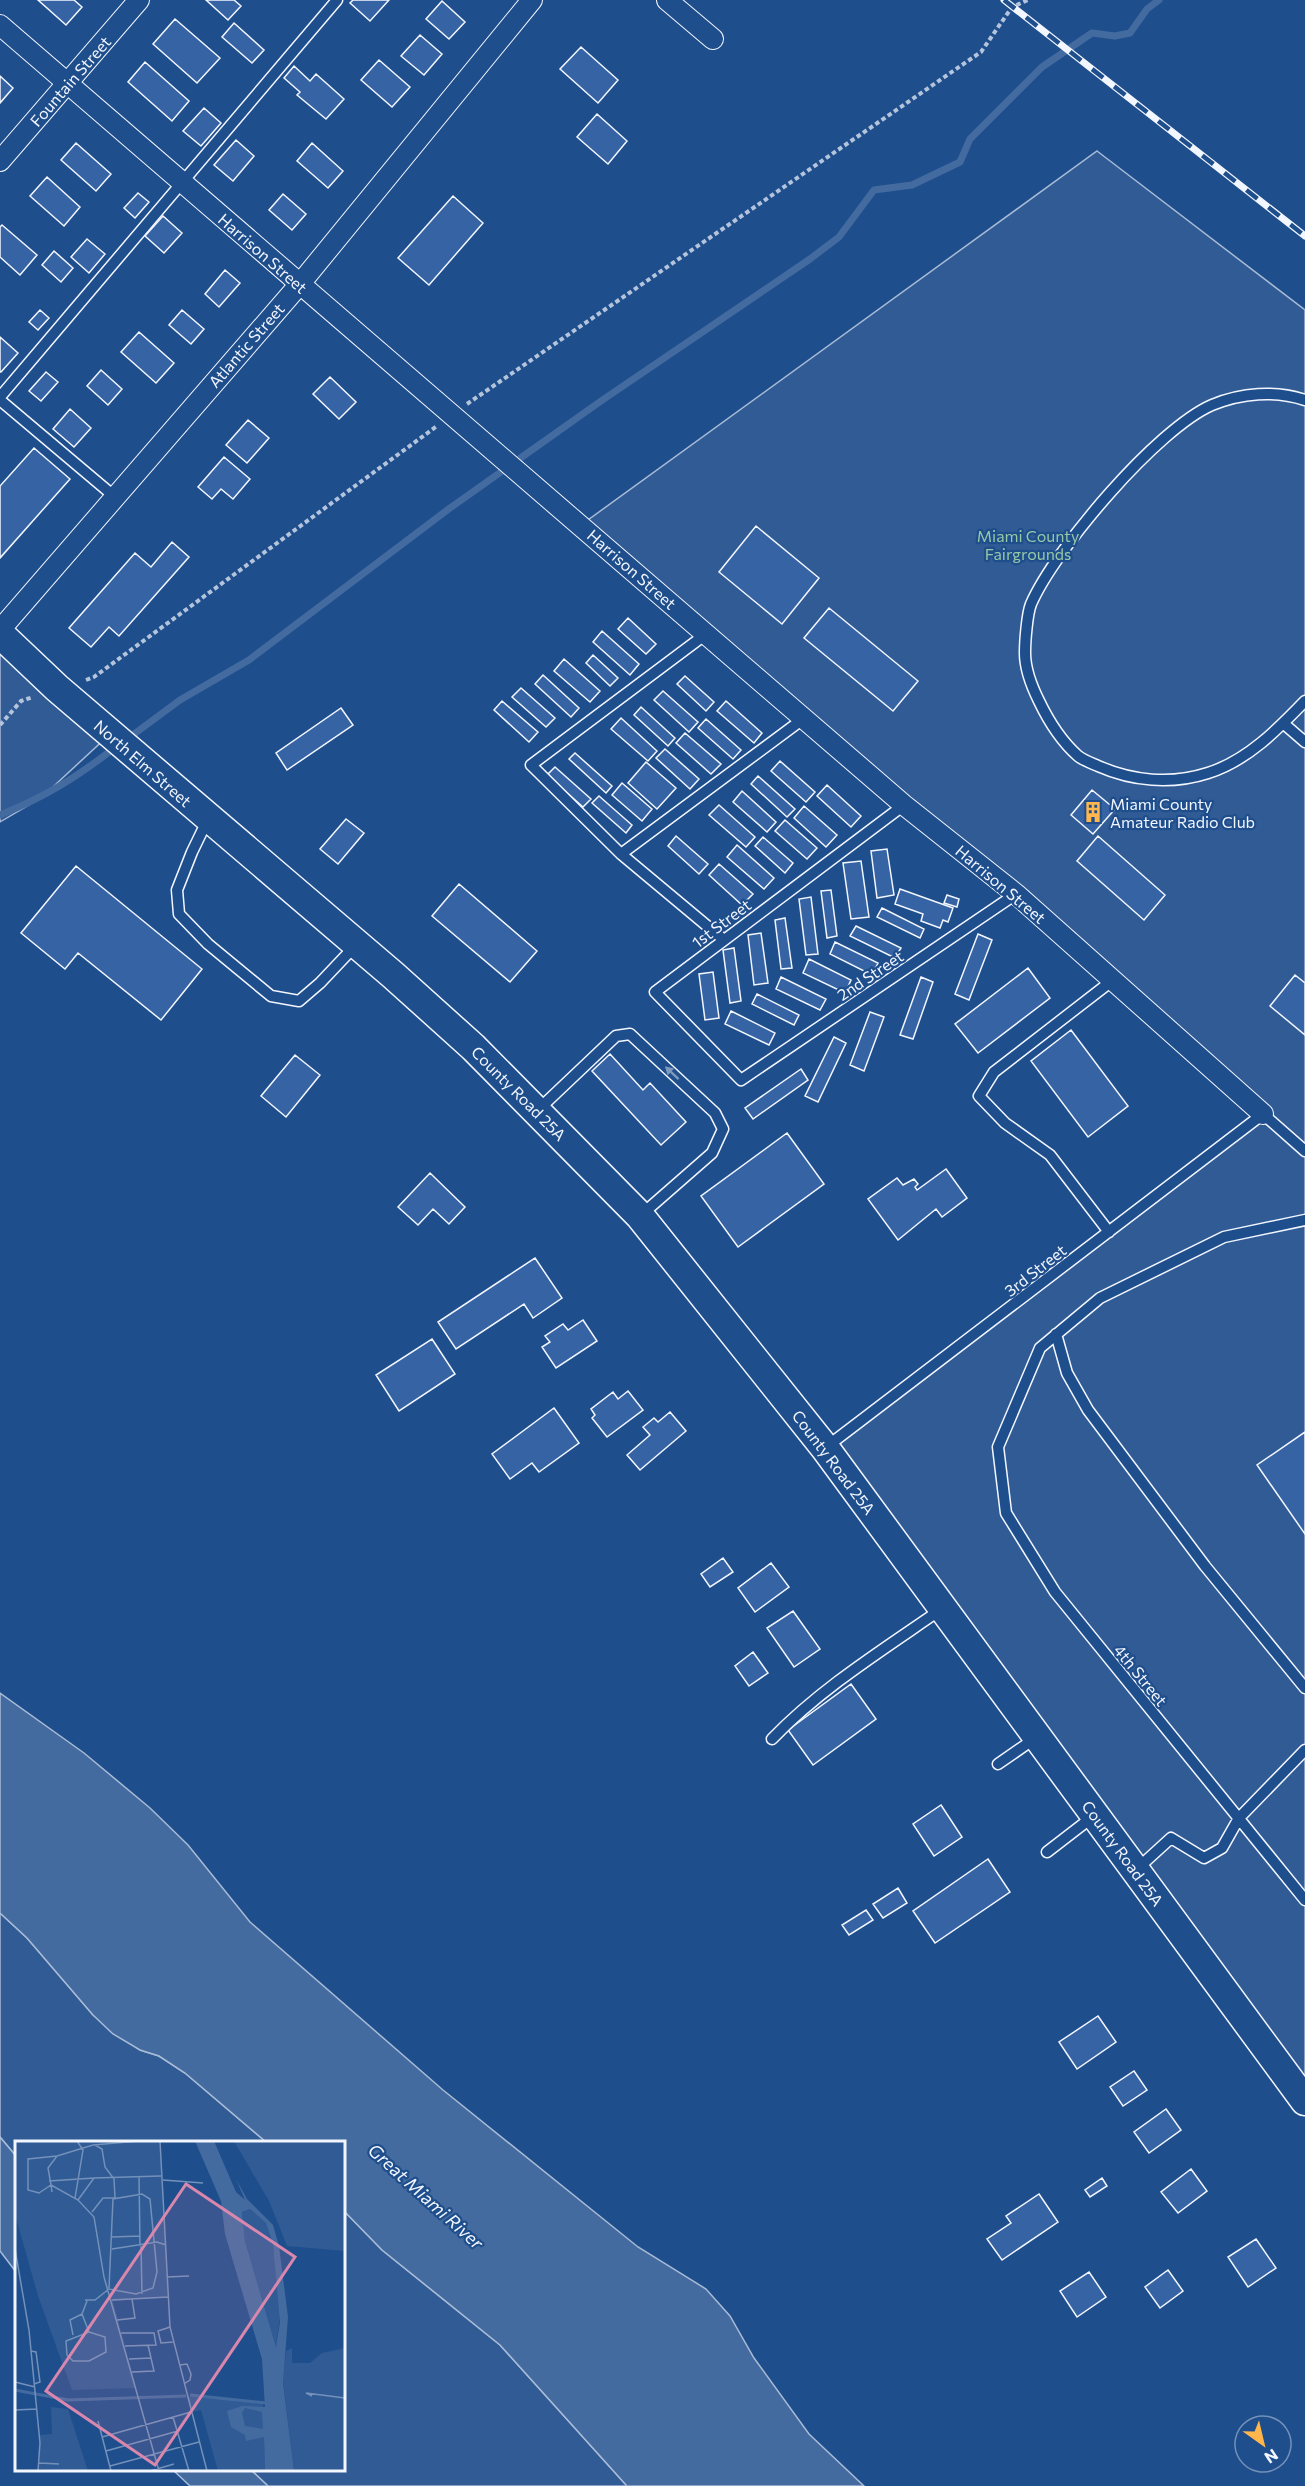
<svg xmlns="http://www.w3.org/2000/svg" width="1305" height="2486" font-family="Commissioner,sans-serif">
  <rect width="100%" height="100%" fill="#1f4e8c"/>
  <path fill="#305b95" stroke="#a8bbd7" stroke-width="1.5" d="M1097,151L1305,310V2101L825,1448L1262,1115L581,525Z
    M0,634L110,734L41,798L0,822Z
    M0,1913L27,1938L93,2015L140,2050L159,2056L185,2073L266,2142H16V2156L0,2137Z
    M344,2211L382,2250L500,2345L627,2486H268L251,2470H344Z"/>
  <path fill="#446ba0" stroke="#a8bbd7" stroke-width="1.5" d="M0,1693L84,1753L150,1808L188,1845L250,1922L443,2090L638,2247L706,2289L730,2316L754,2358L809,2434L864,2486H627L500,2345L382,2250L344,2211V2142H266L185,2073L159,2056L140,2050L113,2034L93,2015L27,1938L0,1913Z
    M0,2137L16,2156V2272L0,2251Z
    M173,2470H251L268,2486H190Z"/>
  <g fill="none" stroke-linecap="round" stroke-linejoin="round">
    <path stroke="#446ba0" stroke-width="7" d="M126,740L180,700L249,660L450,508L601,401L810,259L839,237L874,190L912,185L960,162L970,139L1042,67L1092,33L1115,36L1130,33L1147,9L1159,0
      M0,815C47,796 77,777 117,746"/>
  </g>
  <path fill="#3563a3" stroke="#f2f6ff" stroke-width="1.5" d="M38,0H74L82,7L66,25Z
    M206,0H234L241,6L228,20Z
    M353,0H389L370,21L350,3Z
    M442,1L465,22L449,39L426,19Z
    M175,19L220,58L197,83L153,44Z
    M234,23L264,50L252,63L222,37Z
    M420,35L442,54L424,75L401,56Z
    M581,47L618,80L598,103L560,69Z
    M379,60L410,87L392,107L361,80Z
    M145,62L189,101L172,121L128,82Z
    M294,66L310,81L316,74L344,99L326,119L297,95L300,92L284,78Z
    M0,76L13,88L0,103Z
    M204,108L221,123L201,146L183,131Z
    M597,114L627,141L608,164L577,137Z
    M236,140L254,156L233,181L214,165Z
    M76,143L111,174L96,191L61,160Z
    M312,143L343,171L328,188L297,161Z
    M47,177L80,207L64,226L30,196Z
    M138,193L149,202L135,218L124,208Z
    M283,194L306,214L292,230L269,210Z
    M453,196L483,223L429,285L398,258Z
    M163,216L182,233L164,253L145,236Z
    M2,225L37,255L20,275L0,257V227Z
    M87,239L105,254L89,273L71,257Z
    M54,251L73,268L61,282L42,265Z
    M225,270L240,283L219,307L205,294Z
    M40,310L49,318L38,330L29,322Z
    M182,310L204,329L191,344L169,325Z
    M139,332L174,363L156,383L121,352Z
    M0,337L18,353L1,372H0Z
    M101,370L122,389L108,405L87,386Z
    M46,372L58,382L41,401L29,391Z
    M330,377L356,402L339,419L313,394Z
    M70,409L91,428L74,447L53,429Z
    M248,420L269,438L247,463L226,445Z
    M34,448L70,479L0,558V486Z
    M224,457L250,479L233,499L221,489L212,499L198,487Z
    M756,526L819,578L782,624L719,572Z
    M172,542L189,557L119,636L109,627L91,647L69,628L135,553L151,567Z
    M829,608L918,681L893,711L804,638Z
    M628,618L656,644L646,654L618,629Z
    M602,631L639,664L630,675L593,642Z
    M593,655L618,678L610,686L586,663Z
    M564,659L600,691L590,702L554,671Z
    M543,675L579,708L571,717L535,684Z
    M685,676L714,702L706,711L677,684Z
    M521,688L555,718L546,727L512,697Z
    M663,691L698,722L689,732L654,700Z
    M502,701L538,732L529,742L494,710Z
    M726,701L762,733L754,743L717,711Z
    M641,707L675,738L668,746L634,715Z
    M341,708L353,725L287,770L276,753Z
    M621,718L657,751L648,761L611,729Z
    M706,719L741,750L733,759L698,728Z
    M685,733L721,764L711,774L676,743Z
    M665,749L699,779L690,789L656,758Z
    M575,753L612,786L606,793L569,759Z
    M780,761L815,792L806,802L771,771Z
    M646,762L676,788L657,809L628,783Z
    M555,767L591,799L583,807L547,775Z
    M758,776L795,809L787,817L751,784Z
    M622,783L652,809L642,821L612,795Z
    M827,785L861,816L851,827L817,796Z
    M1092,790L1115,809L1093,834L1071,815Z
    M742,791L776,822L767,832L733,802Z
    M599,796L632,825L626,833L592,803Z
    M719,805L755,837L746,847L709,815Z
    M804,806L837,835L826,847L794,818Z
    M346,819L364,833L338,864L320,849Z
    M785,820L817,848L807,859L775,831Z
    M676,836L708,864L699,874L668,846Z
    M1098,836L1165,895L1144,920L1077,861Z
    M763,837L793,863L785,873L755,846Z
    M737,845L774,878L764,889L727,857Z
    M887,849L894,895L877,898L871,851Z
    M861,861L869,917L851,919L843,863Z
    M719,864L753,894L742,905L709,875Z
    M76,866L202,969L161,1020L78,953L65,969L21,933Z
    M459,884L537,951L510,982L432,916Z
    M900,889L953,908L948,922L943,920L940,928L921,921L923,914L895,904Z
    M831,890L837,936L827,938L821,891Z
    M947,895L959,899L957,907L944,903Z
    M811,897L818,954L806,955L799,899Z
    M882,908L924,929L920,938L877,917Z
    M785,918L792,968L781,969L775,920Z
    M856,926L901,948L895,958L850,936Z
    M761,933L768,983L754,985L748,935Z
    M978,934L992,940L969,1000L955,994Z
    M835,942L878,963L872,975L830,954Z
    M734,948L741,1001L730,1003L723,950Z
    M809,959L851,980L845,993L803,973Z
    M1028,968L1050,998L978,1053L955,1024Z
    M713,972L719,1018L705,1020L699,974Z
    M1295,975L1305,983V1035L1270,1006Z
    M781,977L826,999L820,1010L776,989Z
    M921,977L933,982L913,1039L900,1035Z
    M757,994L799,1015L794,1025L752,1004Z
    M731,1011L775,1033L769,1045L725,1024Z
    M870,1012L884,1017L864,1071L850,1065Z
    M1071,1030L1128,1106L1088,1137L1031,1061Z
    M834,1037L846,1043L818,1102L805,1096Z
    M610,1054L643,1090L650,1083L686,1122L661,1145L592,1071Z
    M295,1055L320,1075L286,1117L261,1096Z
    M801,1069L808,1080L753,1119L745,1108Z
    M787,1133L824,1184L738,1247L701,1196Z
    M946,1169L967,1198L942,1217L936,1209L898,1240L868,1199L897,1178L903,1185L914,1179L918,1184L915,1187L917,1190Z
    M430,1173L465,1207L449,1224L433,1209L418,1225L398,1207Z
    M535,1258L562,1298L533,1318L524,1304L456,1349L438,1322Z
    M583,1320L597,1341L556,1368L542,1347L550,1342L545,1336L563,1324L568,1330Z
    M432,1339L455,1374L399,1411L376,1375Z
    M628,1391L643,1410L607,1437L592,1418L595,1415L591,1409L613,1392L618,1399Z
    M554,1408L579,1443L539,1472L532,1463L510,1479L492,1454Z
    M670,1412L686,1431L640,1470L627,1455L650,1435L643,1427L654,1418L658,1422Z
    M1305,1432V1534L1257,1465Z
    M723,1558L733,1572L710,1587L701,1574Z
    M771,1563L789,1587L755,1612L738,1588Z
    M793,1611L820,1649L794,1667L767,1628Z
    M753,1652L768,1673L749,1686L735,1666Z
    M851,1684L876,1719L813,1765L788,1730Z
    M941,1805L962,1837L934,1856L913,1824Z
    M988,1859L1010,1892L935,1943L913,1911Z
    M898,1888L907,1903L883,1918L873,1904Z
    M866,1910L873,1920L849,1935L842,1925Z
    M1098,2016L1116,2042L1077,2069L1059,2042Z
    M1134,2071L1147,2090L1123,2106L1110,2087Z
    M1166,2109L1181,2130L1149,2153L1134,2132Z
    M1191,2169L1207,2191L1178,2213L1161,2192Z
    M1102,2178L1107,2186L1090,2197L1085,2190Z
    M1039,2194L1058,2222L1002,2260L987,2239L1011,2223L1006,2216Z
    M1256,2239L1276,2268L1248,2287L1228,2257Z
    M1168,2270L1183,2291L1160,2308L1145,2287Z
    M1089,2272L1106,2297L1077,2317L1060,2291Z"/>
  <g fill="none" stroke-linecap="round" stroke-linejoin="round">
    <defs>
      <path id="lane" d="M0,397L337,0
        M0,400L115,497
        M1305,400C1275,390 1241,393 1212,405C1157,429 1055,549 1031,604C1027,614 1025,642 1025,653C1025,669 1032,687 1039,701C1049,722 1060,740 1078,756C1083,760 1091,763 1098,766C1132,781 1171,785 1208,773C1247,761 1278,729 1305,701
        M706,634L531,765L621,854L724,940
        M1283,723L1305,742
        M904,805L655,992L741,1080L1016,894
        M208,819L192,852L177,890L179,914L208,944L271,996L299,1001L320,983L356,945
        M621,854L803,719
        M538,1110L616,1036L630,1034L715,1113L723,1129L712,1153L640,1216
        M1305,1220L1224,1237L1100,1298L1040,1348L998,1447L1006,1513L1055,1592L1305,1900
        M1109,1232L1050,1155L1005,1123L979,1096L994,1072L1113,980
        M1056,1334L1067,1373L1088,1410L1205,1566L1305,1688
        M825,1448L1263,1114L1305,1151
        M772,1739C821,1688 884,1649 943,1608
        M998,1764L1037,1737
        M1047,1852L1095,1815
        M1137,1869L1171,1838L1204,1858L1222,1848L1239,1818L1305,1750"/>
      <path id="street" d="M667,0L713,39
        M0,25L904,805L1016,894L1263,1114
        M0,161L139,0
        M0,630L299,285L532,0"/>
      <path id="secondary" d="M0,634L57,688L393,975L473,1047L640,1216L825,1448L1305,2101"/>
    </defs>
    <use href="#lane" stroke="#f2f6ff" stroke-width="13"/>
    <use href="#street" stroke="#f2f6ff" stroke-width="22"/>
    <use href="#secondary" stroke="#f2f6ff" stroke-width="31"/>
    <path stroke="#b3c4dc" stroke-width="4" stroke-dasharray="4.5 3" stroke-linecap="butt" d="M467,404L981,52L1012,7L1028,0
      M86,680L94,677L437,426
      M0,725L21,701L33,697"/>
    <use href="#lane" stroke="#1f4e8c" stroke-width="10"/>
    <use href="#street" stroke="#1f4e8c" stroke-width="20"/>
    <use href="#secondary" stroke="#1f4e8c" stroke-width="28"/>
    <defs>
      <path id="rail" d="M1004,0L1305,236"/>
    </defs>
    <use href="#rail" stroke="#f2f6ff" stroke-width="7"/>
    <use href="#rail" stroke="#1f4e8c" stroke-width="4.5" stroke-dasharray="14" stroke-linecap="butt"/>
  </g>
  <defs><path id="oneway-solid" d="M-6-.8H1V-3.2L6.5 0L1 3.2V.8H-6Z" transform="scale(1.5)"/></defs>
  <use fill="#7e9ac0" href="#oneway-solid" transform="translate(672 1073) rotate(-137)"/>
  <defs>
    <symbol id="building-bare" viewBox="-9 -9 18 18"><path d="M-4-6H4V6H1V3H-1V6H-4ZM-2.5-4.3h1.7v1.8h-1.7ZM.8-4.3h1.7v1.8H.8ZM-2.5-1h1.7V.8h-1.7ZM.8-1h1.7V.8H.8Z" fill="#ffb74d" stroke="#1f4e8c" stroke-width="2.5" paint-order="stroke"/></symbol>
  </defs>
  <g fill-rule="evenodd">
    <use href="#building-bare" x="1078" y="797" width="30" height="30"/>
  </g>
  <g text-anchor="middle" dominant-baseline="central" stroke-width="4.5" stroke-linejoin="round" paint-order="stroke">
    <g font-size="16" fill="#f2f6ff" stroke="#1f4e8c">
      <text transform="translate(70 81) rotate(-49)">Fountain Street</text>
      <text transform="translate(263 253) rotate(41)">Harrison Street</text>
      <text transform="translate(246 345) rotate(-49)">Atlantic Street</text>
      <text transform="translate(632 569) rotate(41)">Harrison Street</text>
      <text transform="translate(143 763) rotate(41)">North Elm Street</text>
      <text transform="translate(1001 884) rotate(40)">Harrison Street</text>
      <text transform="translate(721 923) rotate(-37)">1st Street</text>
      <text transform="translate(870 975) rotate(-34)">2nd Street</text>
      <text transform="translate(519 1093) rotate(45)">County Road 25A</text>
      <text transform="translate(1035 1270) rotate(-38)">3rd Street</text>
      <text transform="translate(834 1462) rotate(53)">County Road 25A</text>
      <text transform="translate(1141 1675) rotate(51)">4th Street</text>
      <text transform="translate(1123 1853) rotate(54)">County Road 25A</text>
    </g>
    <g font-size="16" fill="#97c8a6" stroke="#1f4e8c">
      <text x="1028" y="535">Miami County<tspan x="1028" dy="18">Fairgrounds</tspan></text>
    </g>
    <g font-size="16" fill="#f2f6ff" stroke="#1f4e8c" text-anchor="start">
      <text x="1110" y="803">Miami County<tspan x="1110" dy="18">Amateur Radio Club</tspan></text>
    </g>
    <g font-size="18" font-style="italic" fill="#f2f6ff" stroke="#1f4e8c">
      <text transform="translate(426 2196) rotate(42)">Great Miami River</text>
    </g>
  </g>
  <g transform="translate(15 2141)">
    <rect width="330" height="330" fill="#1f4e8c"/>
    <path d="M0,0H145L153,156L98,160L121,247L57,249L23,155L0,73ZM219,0H330V110L272,105L254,60ZM235,68L251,82L258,104L265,175L261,206L230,100L227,71ZM277,207V222H295L307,212L330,207V330H279L268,239L271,210ZM182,255L248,263L250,330H203L186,269L176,271L172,256ZM36,266L53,268L73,330L23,328L24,294L37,293Z" fill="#305b95"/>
    <path d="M180,0H199L221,51L230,59L221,38L232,58L258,84L264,105L273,176L268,242L279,330H250L249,296L231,300L230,294L216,286L212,270L227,265L250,266L247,218L210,93L206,60ZM235,68L251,82L258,104L265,181L261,206L230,100L227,71ZM230,267L247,271L248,288L230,285L227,272Z" fill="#446ba0" fill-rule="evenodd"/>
    <path fill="none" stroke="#446ba0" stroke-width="3" d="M0,249L53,259L171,255M175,254L251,262"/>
    <path fill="none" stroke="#7391ba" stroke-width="1.5" d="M145,0L155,186L192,330M42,15L33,27L36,44L63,59L79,76L89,136L144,330M124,35L125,105M148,39L188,42M34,40L79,37M37,51L36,44L24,52L13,49V18L42,15L78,4L124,0M60,57L68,9L62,0M63,59L79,37L146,35M77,71L88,57H100L99,38L90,26L87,8L80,4M97,96L125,95M126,105L127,153M0,108L14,189L25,302L23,330M97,108L142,101L151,104M152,136L174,135M70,159H80L94,148L121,153L138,147L142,131L135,58L127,53L98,58L94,147M97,159L153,156M72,160L67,173L74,191M102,179L120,177L117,158M155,186L143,190L146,202L158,201M74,191L90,196L91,211L74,220H58L52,214L51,200ZM106,192H139L141,204L110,205M58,194L55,179L67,173M16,210L21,211L25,241L19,243M114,218L136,217M165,224L172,223L176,233L175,239L169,243M117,231L139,230L133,204M0,241L20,246M297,255L291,252L330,257M0,269L22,268M158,276L174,330M83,280L96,330M87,296L176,271M91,310L163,290M24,322L44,323M95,325L184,301M135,330L159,323"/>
    <path fill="#da87ad" fill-opacity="0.15" stroke="#da87ad" stroke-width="3" d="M171,43L280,116L140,324L31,250Z"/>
    <rect width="330" height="330" fill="none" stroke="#f2f6ff" stroke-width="3"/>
  </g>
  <g transform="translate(1263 2444) rotate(146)"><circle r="28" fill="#1f4e8c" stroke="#7391ba" stroke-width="1.5"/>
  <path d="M0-4.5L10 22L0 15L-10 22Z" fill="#ffb74d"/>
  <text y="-9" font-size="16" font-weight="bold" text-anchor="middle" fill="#f2f6ff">N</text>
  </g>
</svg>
